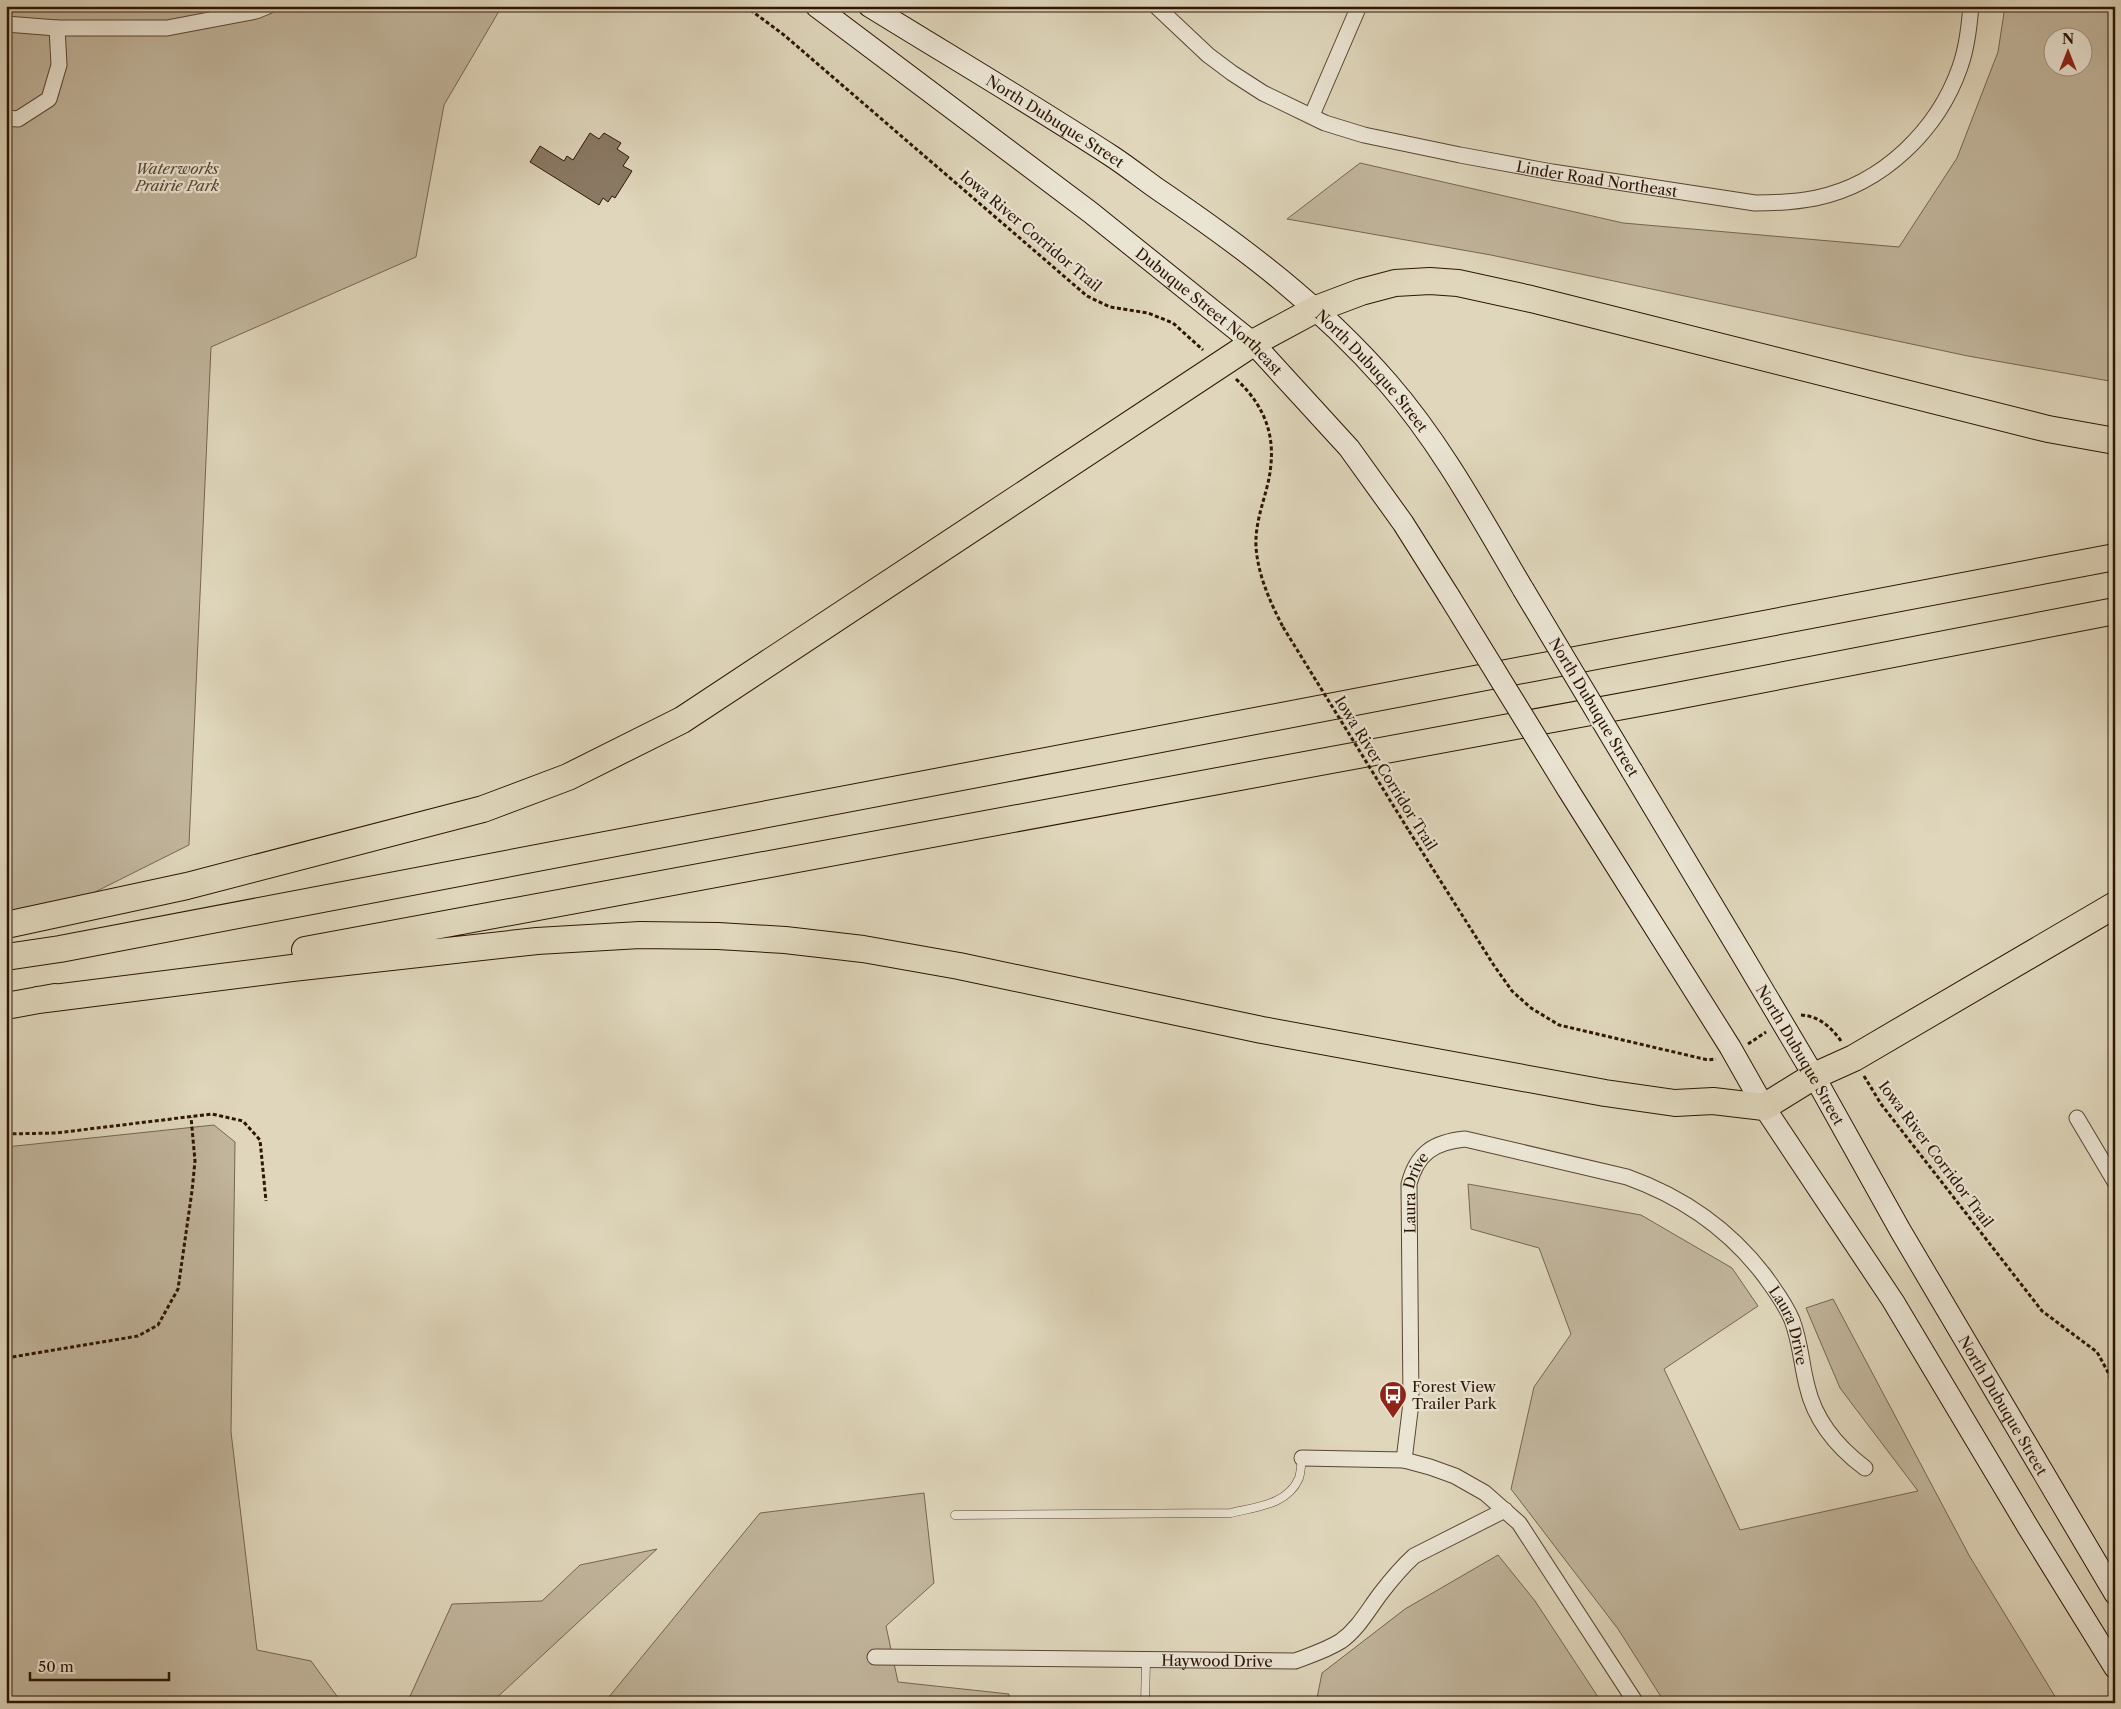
<svg xmlns="http://www.w3.org/2000/svg" width="2121" height="1709" font-family="'Libre Caslon Text',serif">
  <rect width="100%" height="100%" fill="#dfd6bb"/>
  <filter id="stains"><feTurbulence type="fractalNoise" baseFrequency=".004" numOctaves="4"/><feColorMatrix values="0 0 0 0 .2 0 0 0 0 .09 0 0 0 0 .02 0 0 0 .5 -.17"/></filter>
  <radialGradient id="worn" r=".72"><stop offset=".6" stop-color="#630" stop-opacity="0"/><stop offset="1" stop-color="#630" stop-opacity=".3"/></radialGradient>
  <path fill="#c1b59c" stroke="#776550" fill-rule="evenodd" d="M6,6H502L444,105L416,257L211,347L189,845L45,917L6,924Z
    M2005,6H2115V382L1968,356L1491,255L1287,219L1360,163L1623,223L1899,247L1957,158L1998,52ZM2054,38H2084V68H2054Z
    M214,1125L235,1142L231,1432L257,1650L311,1661L342,1703H6V1147Z
    M1468,1184L1641,1215L1732,1268L1758,1306L1664,1369L1740,1530L1918,1491L1840,1388L1806,1308L1833,1299L1970,1557L2059,1703H1665L1618,1629L1511,1489L1534,1387L1571,1334L1539,1248L1471,1229Z
    M924,1493L934,1583L886,1626L898,1682L1009,1694L1010,1703H604L760,1513Z
    M657,1549L491,1703H407L452,1604L542,1601L580,1565Z
    M1498,1555L1535,1601L1602,1703H1316L1322,1673L1405,1609Z"/>
  <path fill="#8a7964" stroke="#2d1505" d="M590,133L599,139L604,133L621,143L617,149L629,157L623,166L632,171L615,198L612,196L608,202L603,198L599,205L530,162L540,146L564,161L567,156L573,160Z"/>
  <g fill="none" stroke-linecap="round" stroke-linejoin="round">
    <defs>
      <path id="lane" d="M955,1515L1231,1513C1255,1507 1288,1505 1299,1478C1301,1472 1301,1464 1302,1458
        M1145,1703L1146,1661"/>
      <g id="street">
        <path id="s1" d="M1156,6L1208,55L1232,73L1263,93L1325,123L1364,135L1460,155L1552,172L1755,203C1776,203 1796,202 1816,198C1883,184 1938,130 1960,67C1967,47 1969,27 1971,6"/>
        <path d="M6,24L57,28H167L256,11L268,6"/>
        <path d="M1312,115L1359,6"/>
        <path d="M6,118L18,119L49,99L59,65L57,28"/>
        <path d="M2077,1118L2115,1182"/>
        <path d="M1302,1458L1404,1460L1430,1467L1455,1476L1485,1493L1519,1523L1636,1703"/>
        <path id="s2" d="M1404,1460L1411,1403L1409,1184C1417,1153 1434,1142 1465,1139L1627,1177C1683,1197 1728,1228 1764,1275C1774,1289 1785,1303 1792,1320C1801,1344 1801,1363 1807,1386C1815,1421 1837,1447 1865,1468"/>
        <path id="s3" d="M875,1657L1295,1661C1311,1655 1327,1650 1341,1641C1358,1629 1368,1610 1381,1593C1391,1580 1402,1567 1414,1556L1505,1510"/>
      </g>
      <g id="secondary">
        <path id="s4" d="M816,6L1090,212L1253,343L1349,448L1403,523L1449,596"/>
        <path id="s5" d="M869,6C950,56 1033,105 1113,157C1128,167 1142,178 1156,188C1243,247 1319,304 1388,383C1442,445 1481,518 1523,589"/>
        <path id="s6" d="M1632,771L1744,958L1814,1076L1900,1230L2115,1594"/>
        <path d="M1567,788L1730,1047L1764,1107L1893,1301L2028,1527L2115,1668"/>
      </g>
      <path id="highway" d="M6,925L187,886L483,809L568,777L682,720L1253,343L1316,309L1361,292L1395,283L1430,281L1458,283L1531,299L2048,429L2115,441
        M305,950L1661,699L2115,611
        M6,957L60,949L2115,557
        M38,1000L292,968L537,941L640,935L718,936L785,940L863,949L959,966L1262,1030L1605,1093L1675,1103L1713,1101L1764,1107L1814,1076L1854,1058L2115,905
        M6,1006L55,997"/>
    </defs>
    <use href="#lane" stroke="#5a4532" stroke-width="9"/>
    <use href="#street" stroke="#5a4532" stroke-width="17"/>
    <use href="#secondary" stroke="#2d1505" stroke-width="23"/>
    <use href="#highway" stroke="#2d1505" stroke-width="28"/>
    <path stroke="#2d1505" stroke-width="3" stroke-dasharray="4 2.5" stroke-linecap="butt" d="M21,6L104,9L119,6
      M745,6L784,35L1087,296L1110,307L1148,313L1173,323L1203,350
      M1236,379C1269,410 1278,443 1267,487C1262,507 1255,525 1256,547C1258,575 1270,602 1283,627
      M1409,831L1493,964L1512,991L1531,1008L1559,1025L1708,1060L1716,1059
      M1801,1015C1819,1016 1831,1027 1841,1041
      M1748,1044L1766,1032
      M1864,1076L1881,1104L2042,1311L2097,1352L2109,1374L2115,1394
      M6,1134L56,1133L212,1114L243,1121L260,1140L266,1201
      M6,1358L138,1336L158,1325L178,1289L192,1191L195,1161L191,1117"/>
    <use href="#lane" stroke="#eae4d3" stroke-width="8"/>
    <use href="#street" stroke="#eae4d3" stroke-width="15"/>
    <use href="#secondary" stroke="#eae4d3" stroke-width="21"/>
    <use href="#highway" stroke="#dfd6bb" stroke-width="26"/>
    <defs>
      <path id="secondary-bridge" d="M1523,589L1632,771
        M1449,596L1567,788"/>
    </defs>
    <use href="#secondary-bridge" stroke="#2d1505" stroke-width="23" stroke-linecap="butt"/>
    <path stroke="#2d1505" stroke-width="3" stroke-dasharray="4 2.5" stroke-linecap="butt" d="M1283,627L1409,831"/>
    <use href="#secondary-bridge" stroke="#eae4d3" stroke-width="21"/>
  </g>
  <defs>
    <symbol id="bus-pin" viewBox="-11 -11 22 30"><path d="M0 17L-7.5 6A9.5 9.5 0 1 1 7.5 6Z" fill="#8f2418" stroke="#eae4d3"/><path d="M-5-6H5V4H4V6H2V4H-2V6H-4V4H-5ZM-3.5-4V0h7V-4ZM-3.5 1.2v1.5H-2V1.2ZM2 1.2v1.5H3.5V1.2Z" fill="#fff"/></symbol>
  </defs>
  <g fill-rule="evenodd">
    <use href="#bus-pin" x="1377" y="1379" width="32" height="43"/>
  </g>
  <g text-anchor="middle" dominant-baseline="central" stroke-width="4.5" stroke-linejoin="round" paint-order="stroke">
    <g font-size="15" fill="#2d1505" stroke="#eae4d3">
      <text stroke="none"><textPath href="#s5" startOffset="219">North Dubuque Street</textPath></text>
      <text stroke="none"><textPath href="#s1" startOffset="485">Linder Road Northeast</textPath></text>
      <text transform="translate(1031 231) rotate(40)">Iowa River Corridor Trail</text>
      <text stroke="none"><textPath href="#s4" startOffset="498">Dubuque Street Northeast</textPath></text>
      <text stroke="none"><textPath href="#s5" startOffset="624">North Dubuque Street</textPath></text>
      <text transform="translate(1594 707) rotate(59)">North Dubuque Street</text>
      <text transform="translate(1386 773) rotate(58)">Iowa River Corridor Trail</text>
      <text stroke="none"><textPath href="#s6" startOffset="330">North Dubuque Street</textPath></text>
      <text transform="translate(1936 1154) rotate(53)">Iowa River Corridor Trail</text>
      <text stroke="none"><textPath href="#s2" startOffset="269">Laura Drive</textPath></text>
      <text stroke="none"><textPath href="#s2" startOffset="749">Laura Drive</textPath></text>
      <text stroke="none"><textPath href="#s6" startOffset="735">North Dubuque Street</textPath></text>
      <text stroke="none"><textPath href="#s3" startOffset="342">Haywood Drive</textPath></text>
    </g>
    <g font-size="15" font-style="italic" fill="#594532" stroke="#eae4d3">
      <text x="177" y="168">Waterworks<tspan x="177" dy="17">Prairie Park</tspan></text>
    </g>
    <g font-size="15" fill="#2d1505" stroke="#eae4d3" text-anchor="start">
      <text x="1412" y="1386">Forest View<tspan x="1412" dy="17">Trailer Park</tspan></text>
    </g>
  </g>
  <rect width="2121" height="1709" fill="none" stroke="#dfd6bb" stroke-width="25"/>
  <rect x="8" y="8" width="2106" height="1694" fill="none" stroke="#2d1505" stroke-width="2.5"/>
  <rect x="12" y="12" width="2096" height="1684" fill="none" stroke="#2d1505"/>
  <g transform="translate(2068 52)"><circle r="24" fill="#eae4d3" stroke="#9e9181"/>
  <path d="M0-4L9 19L0 12L-9 19Z" fill="#8f2418"/>
  <text y="-8" font-size="14" font-weight="bold" text-anchor="middle" fill="#2d1505">N</text>
  </g>
  <path d="M30 1672v8h139v-8" fill="none" stroke="#2d1505" stroke-width="2.5"/>
  <text x="38" y="1672" font-size="15" fill="#2d1505" stroke="#eae4d3" stroke-width="4" paint-order="stroke">50 m</text>
  <rect width="100%" height="100%" filter="url(#stains)"/>
  <rect width="100%" height="100%" fill="url(#worn)"/>
</svg>
